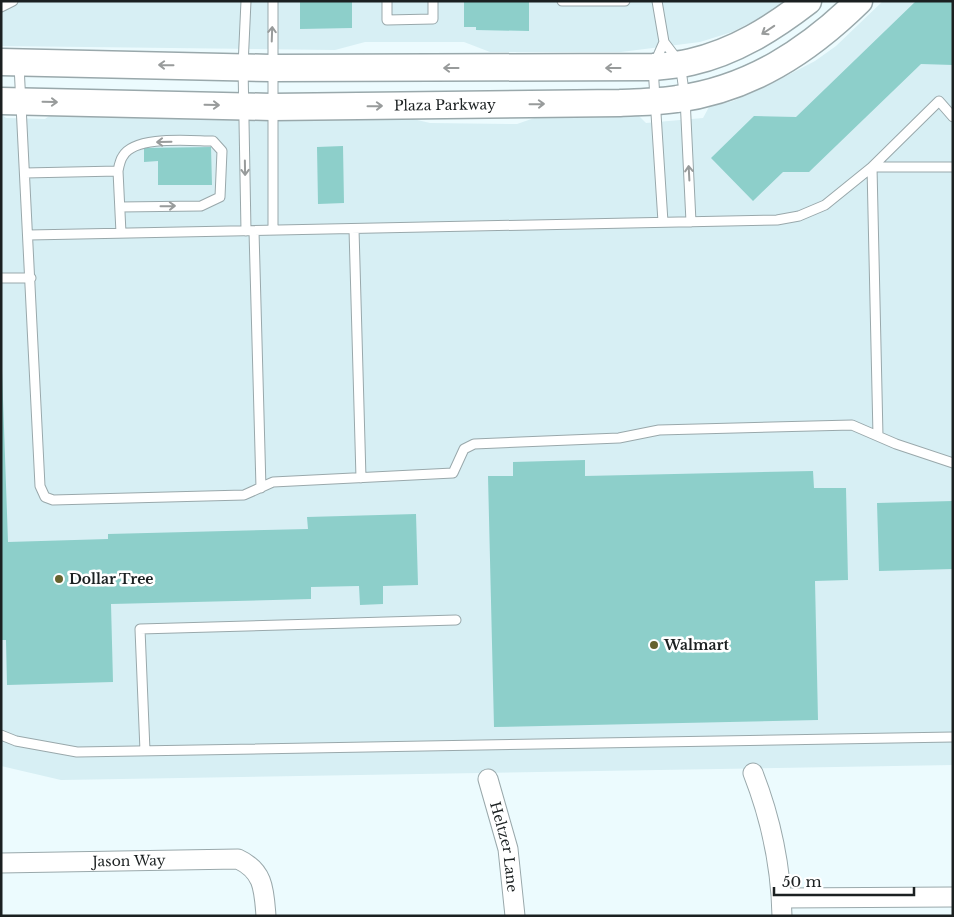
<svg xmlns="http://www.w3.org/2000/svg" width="954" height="917" font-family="'Libre Baskerville',serif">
  <rect width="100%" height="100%" fill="#ecfbfe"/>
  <path fill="#d7eff4" d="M1,1H786L775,10L732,32L700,42L621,52H490L464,42H365L335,50L1,46Z
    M883,1H953V765L61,780L1,766V114L6,118L45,119L56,111L291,120L297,114L396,115L430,123L517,124L543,115H638L646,123L703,118L709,107L733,101L765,87L815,61L836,46Z"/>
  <path fill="#8dcfca" d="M300,1H352V28L300,29Z
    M464,1H529V31L476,30V27H464Z
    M916,1H953V65L921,64L809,172H783L753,201L711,158L754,116L796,117Z
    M343,146L344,203L318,204L317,147Z
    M211,147L212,185H158V161L144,162V148Z
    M1,342L8,542L108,539V534L308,529L307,517L416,514L418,585L383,586V604L360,605L359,586L311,587V599L111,604L113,682L7,685L6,640H1Z
    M585,460V476L813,471L814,488H846L848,580L815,581L818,720L494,727L488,476H513V462Z
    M953,501V569L879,571L877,503Z"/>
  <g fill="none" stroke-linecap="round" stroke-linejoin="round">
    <defs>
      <path id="lane" d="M387,1V20L433,19V1
        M562,1H625
        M657,1L664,42L680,63L685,98L691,222
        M1,7L13,1
        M19,65L40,486L45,497L53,500L244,495L273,482L453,473L464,449L474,444L619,438L659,430L852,425L896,444L953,463
        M118,171C119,166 120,160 123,156C135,135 191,141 213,141L222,151L220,197L201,206L120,207
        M25,173L118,171L121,233
        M663,222L653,67L664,42
        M354,229L361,478
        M273,230V1
        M246,231L243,66L246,1
        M254,231L261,488
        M29,235L777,220L799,216L825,205L872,167L939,101L953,117
        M1,278H31
        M878,436L872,167H953
        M1,735L16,741L77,752L953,737
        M145,751L140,629L456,620"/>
      <g id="street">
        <path d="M753,773C771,819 781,866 782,916"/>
        <path id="s1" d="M488,779L508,849L515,916"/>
        <path id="s2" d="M1,863L238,859C264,871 264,890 266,916"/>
        <path d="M782,898L953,897"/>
      </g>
      <g id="secondary">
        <path d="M1,62L271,68L653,67C665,66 679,65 691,62C735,52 773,28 808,1"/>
        <path id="s3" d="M1,101L272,107L620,103C639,102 659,102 677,99C750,89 808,51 859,1"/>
      </g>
    </defs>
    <use href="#lane" stroke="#99a8ab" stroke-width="11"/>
    <use href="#street" stroke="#99a8ab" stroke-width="21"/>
    <use href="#secondary" stroke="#99a8ab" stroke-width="29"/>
    <use href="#lane" stroke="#fff" stroke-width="9"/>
    <use href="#street" stroke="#fff" stroke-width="19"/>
    <use href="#secondary" stroke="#fff" stroke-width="26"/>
  </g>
  <defs><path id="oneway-shaft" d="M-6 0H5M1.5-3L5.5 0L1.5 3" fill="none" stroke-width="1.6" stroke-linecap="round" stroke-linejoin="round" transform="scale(1.25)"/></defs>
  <g stroke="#989b9b">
    <use href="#oneway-shaft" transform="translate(768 30) rotate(146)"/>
    <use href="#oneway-shaft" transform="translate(272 34) rotate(-88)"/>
    <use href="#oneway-shaft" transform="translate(166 65) rotate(-179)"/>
    <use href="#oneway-shaft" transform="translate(451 68) rotate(-180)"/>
    <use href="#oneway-shaft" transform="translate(613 68) rotate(-180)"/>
    <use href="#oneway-shaft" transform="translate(50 102) rotate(1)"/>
    <use href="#oneway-shaft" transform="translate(537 104) rotate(-1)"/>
    <use href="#oneway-shaft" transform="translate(212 105) rotate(1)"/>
    <use href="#oneway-shaft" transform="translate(375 106) rotate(-1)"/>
    <use href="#oneway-shaft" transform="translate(164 142) rotate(179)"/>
    <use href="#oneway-shaft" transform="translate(245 168) rotate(89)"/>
    <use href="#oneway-shaft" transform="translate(689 173) rotate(-93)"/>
    <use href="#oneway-shaft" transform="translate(168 206) rotate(-1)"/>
  </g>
  <g fill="#66632f" stroke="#fff" stroke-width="2">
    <circle cx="59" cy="579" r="5"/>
    <circle cx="654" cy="645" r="5"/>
  </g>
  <g text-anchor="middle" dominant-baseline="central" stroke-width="5" stroke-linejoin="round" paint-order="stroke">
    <g font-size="14" fill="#1b2021" stroke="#fff">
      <text stroke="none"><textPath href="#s3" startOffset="444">Plaza Parkway</textPath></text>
      <text stroke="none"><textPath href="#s1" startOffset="70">Heltzer Lane</textPath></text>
      <text stroke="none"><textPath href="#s2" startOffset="128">Jason Way</textPath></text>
    </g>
    <g font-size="14" font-weight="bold" fill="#1b2021" stroke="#fff" text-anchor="start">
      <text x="69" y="579">Dollar Tree</text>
      <text x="664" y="645">Walmart</text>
    </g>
  </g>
  <rect width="954" height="917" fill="none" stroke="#1b2021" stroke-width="5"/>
  <path d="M774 887v8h140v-8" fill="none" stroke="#1b2021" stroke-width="2.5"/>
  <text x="782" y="887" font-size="15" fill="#1b2021" stroke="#ffffff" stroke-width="4" paint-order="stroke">50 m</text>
</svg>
